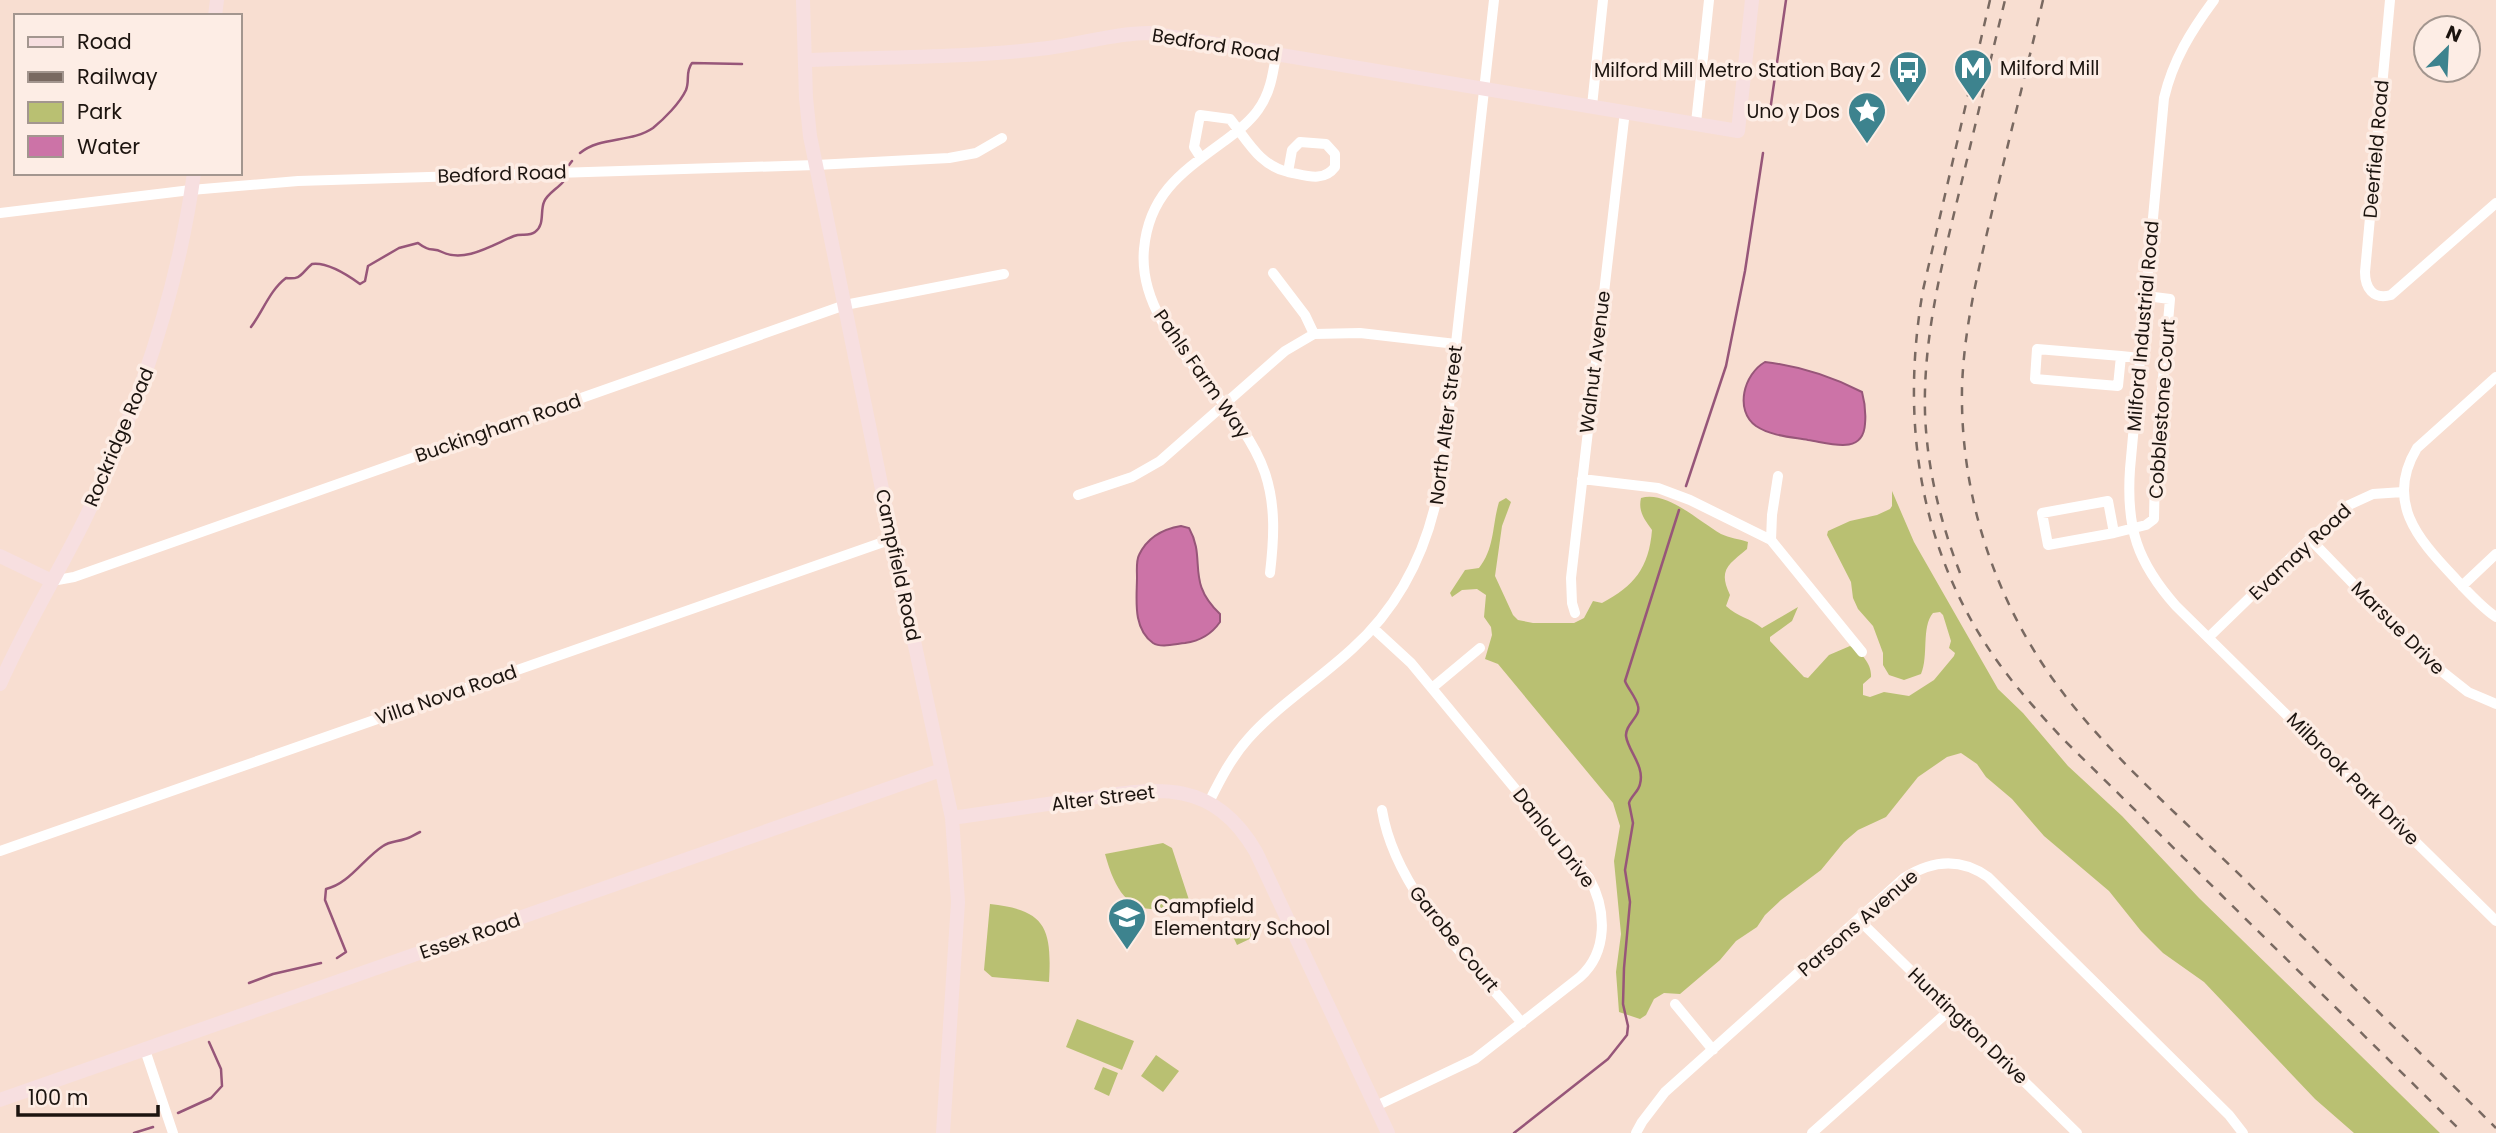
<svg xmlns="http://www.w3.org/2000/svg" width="2496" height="1133" font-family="Poppins,sans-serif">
  <rect width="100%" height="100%" fill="#f8ded1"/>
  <path fill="#b9c072" d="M1892,491L1914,542L1998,689L2023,713L2068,766L2122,816L2199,898L2440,1133H2354L2315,1099L2204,982L2163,953L2141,931L2109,891L2044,836L2012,799L1986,777L1977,764L1961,753L1947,757L1918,777L1886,817L1858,830L1844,842L1821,870L1781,900L1765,915L1757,927L1736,941L1720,960L1680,994L1664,993L1654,999L1646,1015L1640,1019L1619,1012L1616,972L1621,934L1614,861L1620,826L1613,803L1498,664L1485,659L1492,635L1491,627L1484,617L1486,595L1477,589L1462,590L1452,597L1450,593L1465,570L1479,568C1495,548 1492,525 1499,502L1506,498L1511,502L1502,526L1495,576L1513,615L1518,620L1533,623H1574L1584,618L1593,601L1602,603C1634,586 1649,568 1652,530C1644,519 1638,511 1641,498C1666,490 1700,522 1721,534C1729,538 1740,539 1748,542L1747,549C1728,565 1718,570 1730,595L1726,606C1738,617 1750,618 1762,628L1798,607L1792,621L1770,637V641L1804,677L1808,678L1829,655L1850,646C1861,652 1872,664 1871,677L1863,684V695L1870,697L1884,692L1909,696L1934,680L1954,656L1955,653L1949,648L1951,641L1943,615L1940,612L1933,613C1921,627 1929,656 1921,674L1904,680L1889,675L1883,665V653L1873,626L1858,609L1853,598L1851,582L1827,535L1828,531L1850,521L1877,515L1890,509L1892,506Z
    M1163,843L1172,848L1190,903C1138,919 1119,905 1105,854Z
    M990,904C1046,910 1052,928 1049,982L992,977L984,970Z
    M1249,920L1256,936L1237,945L1229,928Z
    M1077,1019L1134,1041L1122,1070L1066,1047Z
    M1156,1055L1179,1071L1163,1092L1141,1076Z
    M1103,1067L1118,1073L1109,1096L1094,1089Z"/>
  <path fill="#cc73a7" stroke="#975679" stroke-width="2" d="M1765,362C1799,366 1831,376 1862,392C1865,403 1866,413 1865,424C1863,456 1829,443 1808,440C1791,437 1771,436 1756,426C1734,410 1744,374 1765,362Z
    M1181,526L1189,528C1207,560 1185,581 1220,614V622C1211,635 1200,641 1185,643C1175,644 1161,648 1153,643C1132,628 1137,598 1137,577C1137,570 1136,561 1139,555C1147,538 1163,529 1181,526Z"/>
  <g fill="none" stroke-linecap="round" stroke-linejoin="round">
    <path stroke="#975679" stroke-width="2.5" d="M1769,118L1786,0
      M580,153C601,136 631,143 653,128C664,119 680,103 686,90C690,80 685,72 692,63L742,64
      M569,165L572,161
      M251,327C263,311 270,290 286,278C302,280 301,273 312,264C327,262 349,276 360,284L365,281L368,266L399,248L418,243C431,253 432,247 442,252C465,263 492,245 514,236C521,233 529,237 535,232C545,225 540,211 544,202C547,194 557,189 563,182
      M1686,486L1726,366L1745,271L1763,153
      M337,958L346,952L325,900L326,889C349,884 363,859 383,846C390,841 397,842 405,839C410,838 415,834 420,832
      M249,983L273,974L321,963
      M178,1113L211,1098L222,1086L221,1069L209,1042
      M134,1133L153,1127
      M1514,1133L1608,1059L1627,1035L1628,1026L1623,1004L1624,968L1630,902L1625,870L1633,823L1629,803C1631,796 1639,791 1640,784C1645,766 1628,751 1626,736C1625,724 1641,717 1638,706C1636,697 1628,689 1625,681L1679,510"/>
    <path stroke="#fff" stroke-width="10" d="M2214,0C2191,31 2173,60 2164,98L2130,469C2126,528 2137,562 2176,606L2496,921
      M2390,0L2365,272C2365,288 2373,300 2391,295L2496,203
      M1592,106L1603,0
      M1696,123L1709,0
      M1201,158L1194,147L1200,115L1230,119C1248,141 1259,165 1288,172L1292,150L1300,142L1326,144L1335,154V167C1323,183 1305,175 1288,172
      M0,213L191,190L298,181L816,165L949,158L976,153L1002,138
      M1273,273L1305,315L1314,334
      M2121,356L2037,349L2035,379L2118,386L2121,356L2140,358
      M2496,377L2417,448C2385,501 2417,538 2453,576C2466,590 2480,606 2496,617
      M1778,476L1772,515L1771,540L1862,652
      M1582,479L1658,488L1690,500L1771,540
      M1078,495L1132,477L1160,461L1285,351L1314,334L1360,333L1456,344
      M2114,533L2048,545L2042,513L2108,501L2114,533L2146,525L2154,519L2155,470L2170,299L2146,296
      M2310,539L2425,658L2468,692L2496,704
      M1270,573C1274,539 1276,506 1265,473C1239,396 1136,335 1144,249C1149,194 1182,172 1223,142C1235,133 1249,123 1258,110C1270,94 1273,74 1276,55
      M52,581L74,577L845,305L1004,274
      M2462,586L2496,554
      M1575,613L1572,603L1571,578L1625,111
      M1373,628L1411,663L1589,878C1607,910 1608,952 1580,977L1475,1059L1376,1106
      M2209,637L2310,539L2349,505L2373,494L2403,492
      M1432,688L1480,648
      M1209,802C1220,780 1231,758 1248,739C1276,707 1321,678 1353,648C1405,601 1432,539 1442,470L1494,0
      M1382,810C1395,891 1470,961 1522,1023
      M0,851L892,539
      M1859,920L2077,1133
      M1675,1004L1713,1050
      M145,1050L173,1133
      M1636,1133L1642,1122L1665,1092L1904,878C1932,860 1960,857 1988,877L2229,1115L2243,1133
      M1812,1133L1951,1009"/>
    <path stroke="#f7dfe0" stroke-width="14" d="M803,0L806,98L810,136L893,543L952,818L958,902L943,1133
      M215,16L217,0
      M805,60C885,57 968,58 1048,48C1082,44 1114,33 1149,33L1738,131L1752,0
      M0,556L52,581
      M0,684C24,629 56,577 83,523C137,412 177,296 194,173
      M952,818C993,812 1034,806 1075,800C1151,789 1211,774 1256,852L1388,1133
      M0,1100L941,770"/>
    <path stroke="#796961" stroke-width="2.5" stroke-dasharray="9 9" stroke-linecap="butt" d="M1990,0L1923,290C1900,422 1919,554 2000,665C2019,691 2040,714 2062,738L2463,1133
      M2043,0C2027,68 2010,135 1994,203C1980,264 1964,324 1962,388C1960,496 1995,602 2060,689C2112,758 2185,821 2247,882C2330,964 2413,1046 2496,1128
      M1960,573C1940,521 1927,468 1925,413C1923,339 1941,268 1958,197C1974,131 1989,66 2005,0"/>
  </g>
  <defs>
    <symbol id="metro-pin" viewBox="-11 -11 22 30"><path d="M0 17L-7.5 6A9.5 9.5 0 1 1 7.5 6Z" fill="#3d838e" stroke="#fdede5"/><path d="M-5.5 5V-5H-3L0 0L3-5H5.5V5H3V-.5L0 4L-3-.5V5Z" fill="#fff"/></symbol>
    <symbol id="bus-pin" viewBox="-11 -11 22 30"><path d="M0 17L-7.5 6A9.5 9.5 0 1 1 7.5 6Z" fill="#3d838e" stroke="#fdede5"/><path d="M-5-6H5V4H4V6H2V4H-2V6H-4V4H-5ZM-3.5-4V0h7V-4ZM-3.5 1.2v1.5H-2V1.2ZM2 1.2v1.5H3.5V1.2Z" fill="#fff"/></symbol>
    <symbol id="sight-pin" viewBox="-11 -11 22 30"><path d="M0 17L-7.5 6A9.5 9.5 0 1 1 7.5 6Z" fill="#3d838e" stroke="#fdede5"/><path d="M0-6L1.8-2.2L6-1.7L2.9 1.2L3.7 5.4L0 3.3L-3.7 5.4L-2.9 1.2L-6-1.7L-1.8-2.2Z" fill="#fff"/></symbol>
    <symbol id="school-pin" viewBox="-11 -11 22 30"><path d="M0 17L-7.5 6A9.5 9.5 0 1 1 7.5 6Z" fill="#3d838e" stroke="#fdede5"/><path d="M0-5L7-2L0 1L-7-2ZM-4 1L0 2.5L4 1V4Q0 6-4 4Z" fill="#fff"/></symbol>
  </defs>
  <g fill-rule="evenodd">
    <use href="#metro-pin" x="1951" y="46" width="44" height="60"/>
    <use href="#bus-pin" x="1886" y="48" width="44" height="60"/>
    <use href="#sight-pin" x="1845" y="89" width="44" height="60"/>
    <use href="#school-pin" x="1105" y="895" width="44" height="60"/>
  </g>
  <g text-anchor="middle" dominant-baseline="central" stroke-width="7" stroke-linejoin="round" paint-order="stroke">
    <g font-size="19" fill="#1c140f" stroke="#fdede5">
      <text transform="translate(1216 45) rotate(9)">Bedford Road</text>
      <text transform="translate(2376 149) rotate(-85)">Deerfield Road</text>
      <text transform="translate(502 174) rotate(-2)">Bedford Road</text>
      <text transform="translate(2143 326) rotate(-85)">Milford Industrial Road</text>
      <text transform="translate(1595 362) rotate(-83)">Walnut Avenue</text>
      <text transform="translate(1202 374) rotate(55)">Pahls Farm Way</text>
      <text transform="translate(2162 409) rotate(-86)">Cobblestone Court</text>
      <text transform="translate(1446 425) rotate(-83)">North Alter Street</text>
      <text transform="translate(498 428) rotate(-19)">Buckingham Road</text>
      <text transform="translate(119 437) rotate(-67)">Rockridge Road</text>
      <text transform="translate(2300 552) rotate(-43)">Evamay Road</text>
      <text transform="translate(898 565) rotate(78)">Campfield Road</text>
      <text transform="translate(2398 628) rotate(45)">Marsue Drive</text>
      <text transform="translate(446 695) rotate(-19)">Villa Nova Road</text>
      <text transform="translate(2353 779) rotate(45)">Milbrook Park Drive</text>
      <text transform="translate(1103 798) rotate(-7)">Alter Street</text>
      <text transform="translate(1554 838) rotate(52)">Danlou Drive</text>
      <text transform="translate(1858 923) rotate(-41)">Parsons Avenue</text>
      <text transform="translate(470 936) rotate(-19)">Essex Road</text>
      <text transform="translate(1454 939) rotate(51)">Garobe Court</text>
      <text transform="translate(1968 1026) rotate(44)">Huntington Drive</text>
    </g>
    <g font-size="19" fill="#1c140f" stroke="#fdede5" text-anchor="start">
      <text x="2000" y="68">Milford Mill</text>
      <text x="1881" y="70" text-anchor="end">Milford Mill Metro Station Bay 2</text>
      <text x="1840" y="111" text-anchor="end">Uno y Dos</text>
      <text x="1154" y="906">Campfield<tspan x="1154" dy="22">Elementary School</tspan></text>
    </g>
  </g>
  <rect x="14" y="14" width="228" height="161" fill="#fdede5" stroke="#a3968f" stroke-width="2"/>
  <rect x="28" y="37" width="35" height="10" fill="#f7dfe0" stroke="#a3968f" stroke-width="2"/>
  <text x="77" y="49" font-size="21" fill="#1c140f">Road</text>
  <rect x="28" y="72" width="35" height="10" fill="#796961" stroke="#a3968f" stroke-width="2"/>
  <text x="77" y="84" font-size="21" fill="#1c140f">Railway</text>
  <rect x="28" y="102" width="35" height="21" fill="#b9c072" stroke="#a3968f" stroke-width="2"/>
  <text x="77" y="119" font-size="21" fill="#1c140f">Park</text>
  <rect x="28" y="136" width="35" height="21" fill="#cc73a7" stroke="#a3968f" stroke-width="2"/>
  <text x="77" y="154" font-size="21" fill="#1c140f">Water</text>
  <g transform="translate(2447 49) rotate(24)"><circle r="33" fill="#fdede5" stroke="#a3968f" stroke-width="2"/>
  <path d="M0-5L12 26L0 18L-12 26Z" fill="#3d838e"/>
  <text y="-10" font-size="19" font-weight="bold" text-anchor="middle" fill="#1c140f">N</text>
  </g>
  <path d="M18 1105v10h140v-10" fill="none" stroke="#1c140f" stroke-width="3.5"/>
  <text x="28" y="1105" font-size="21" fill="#1c140f" stroke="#fdede5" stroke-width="5" paint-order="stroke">100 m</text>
</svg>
